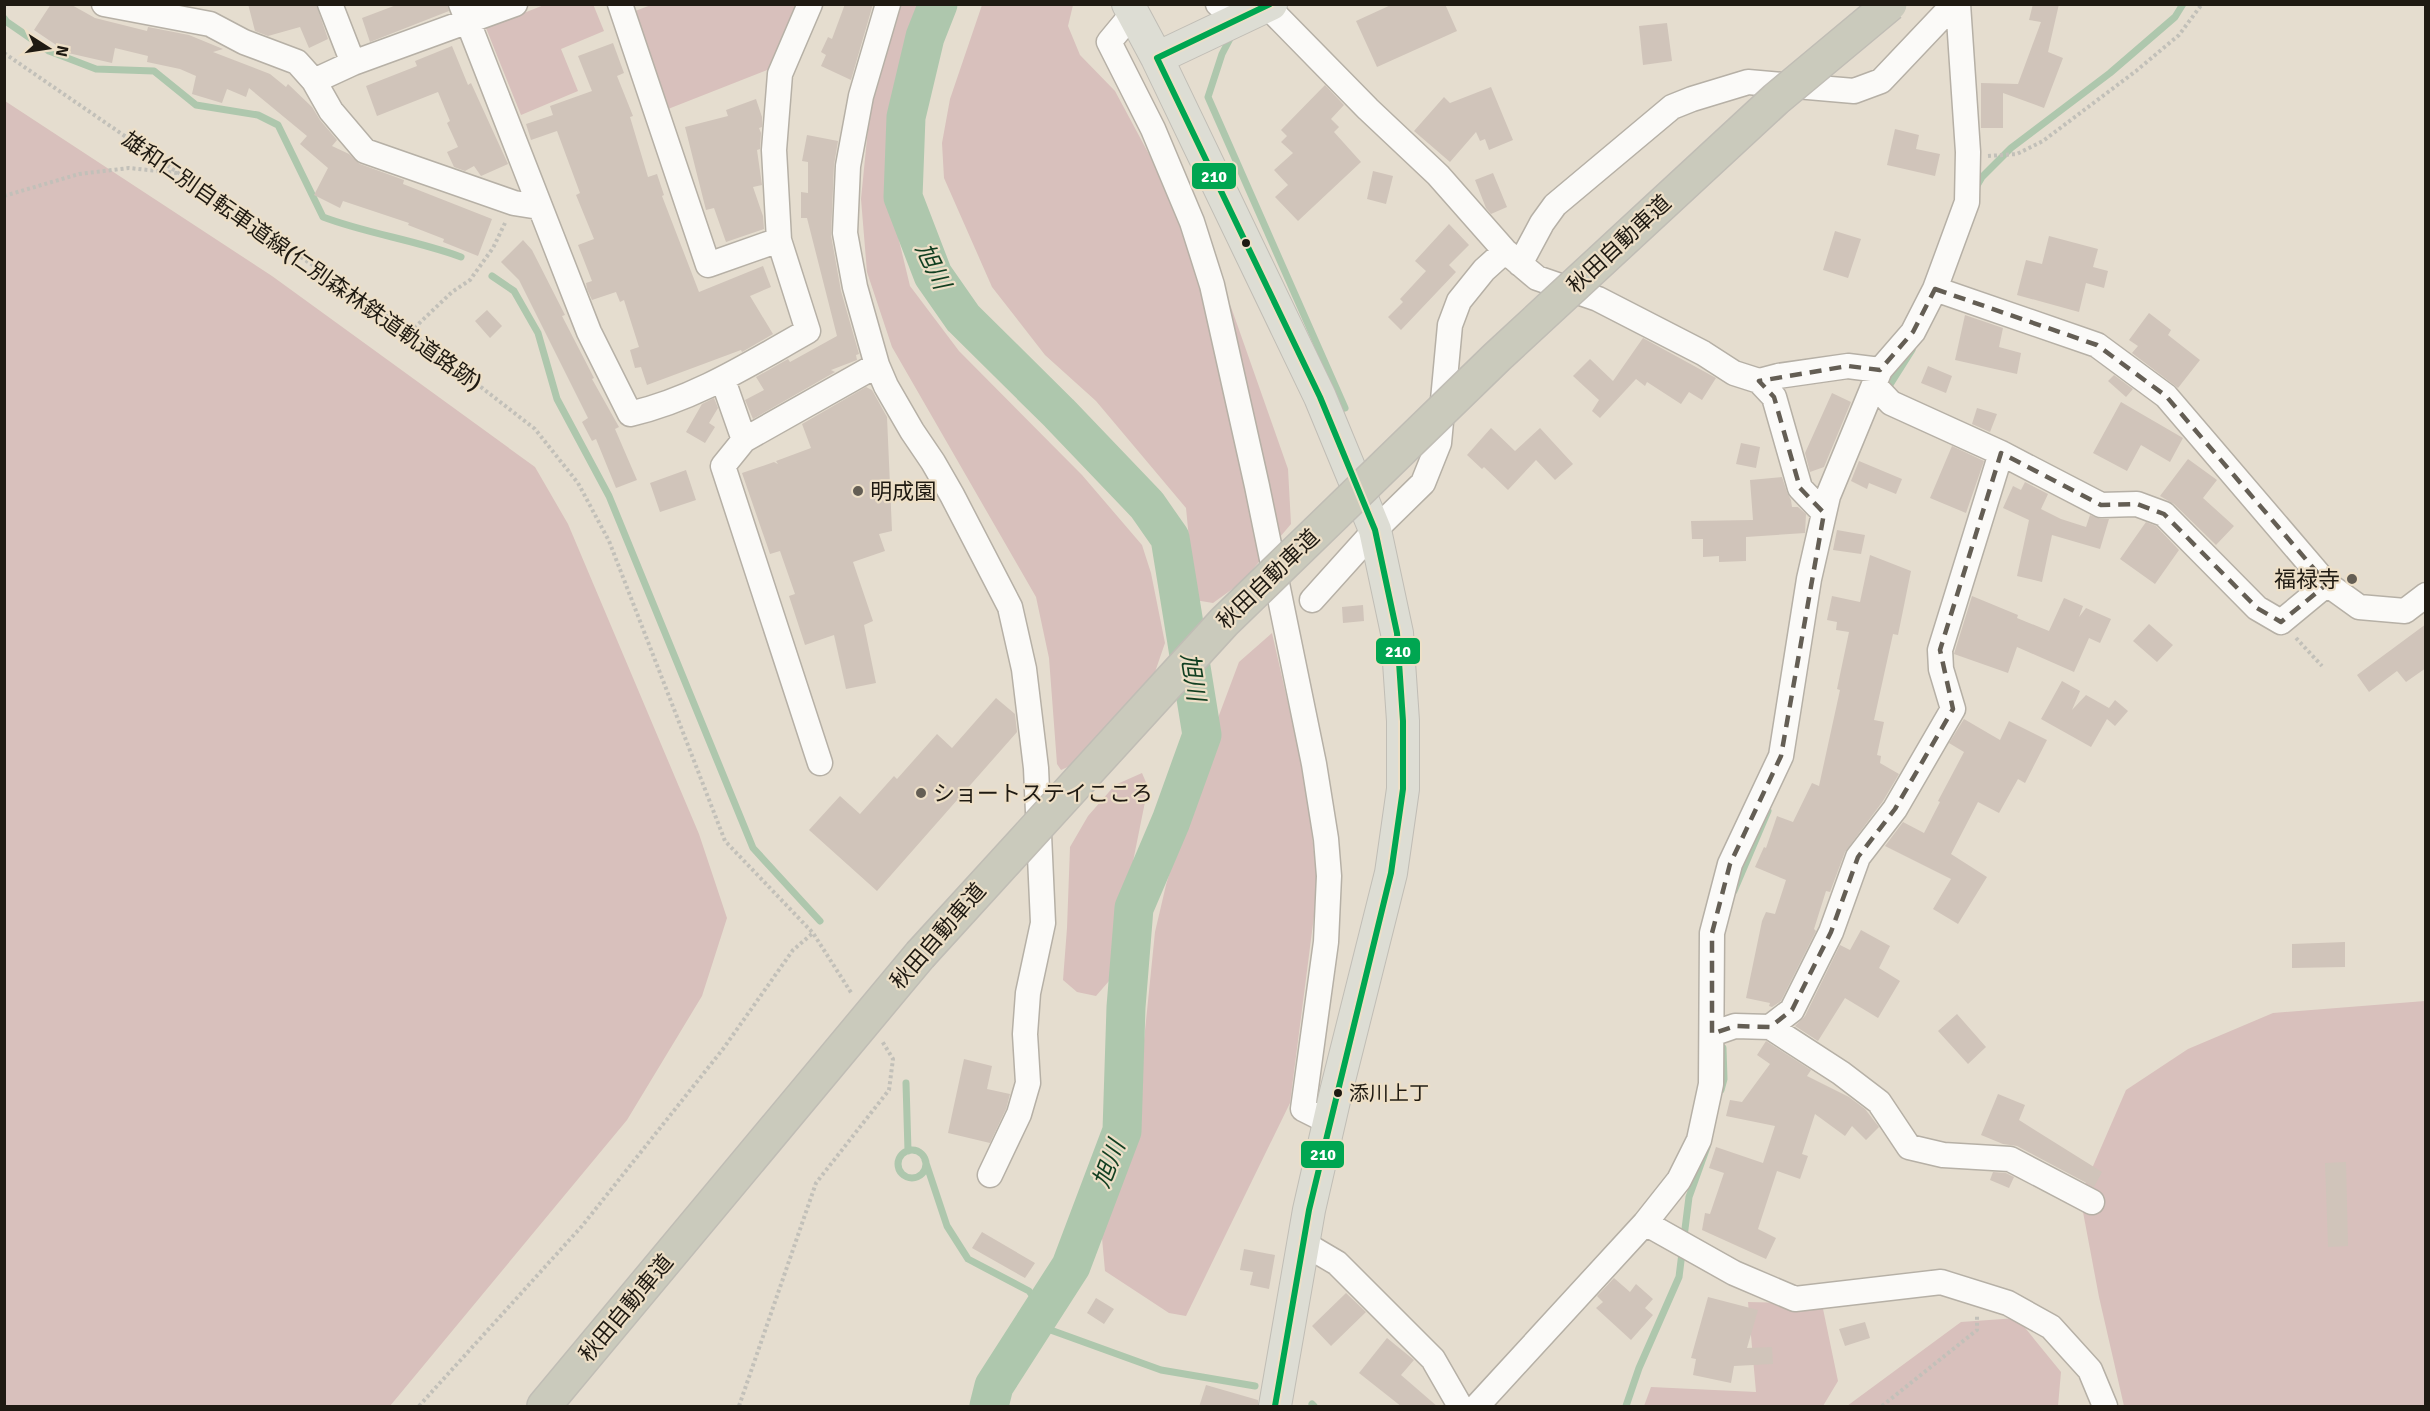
<svg xmlns="http://www.w3.org/2000/svg" width="2430" height="1411" font-family="Signika,'Noto Sans JP',sans-serif">
  <rect width="100%" height="100%" fill="#e5ddcf"/>
  <path fill="#d8c0bc" d="M593,4L604,31L561,49L578,91L521,115L486,28L544,5Z
    M651,5H804L775,67L663,111L630,13Z
    M897,5H925L895,119L889,199L910,286L959,351L1082,475L1142,545L1151,573L1165,643L1155,672L1081,761L1061,770L1057,764L1049,658L1036,597L892,347L867,272L861,199L871,98Z
    M982,5H1073L1068,26L1080,55L1115,91L1231,307L1288,469L1291,524L1242,582L1213,603L1195,600L1186,508L1096,401L1045,355L992,287L944,178L942,143L950,99Z
    M5,101L272,276L535,467L568,524L699,834L727,918L702,996L627,1120L390,1406H5Z
    M1272,633L1305,778L1318,885L1290,1103L1186,1316L1169,1313L1105,1271L1101,1227L1135,1129L1155,932L1166,885L1209,742L1239,662Z
    M1142,773L1148,787L1109,981L1096,996L1077,992L1063,980L1067,928L1070,847L1088,816L1115,785Z
    M2425,1001V1406H2124L2099,1297L2080,1196L2126,1090L2188,1049L2273,1013Z
    M1748,1302L1822,1304L1838,1381L1823,1406H1644L1651,1387L1756,1392Z
    M2017,1318L2061,1372L2058,1406H1847L1961,1322Z"/>
  <g fill="none" stroke-linecap="round" stroke-linejoin="round">
    <path stroke="#aec7ad" stroke-width="7" d="M4,18L7,22L49,51L96,69L154,71L196,105L258,115L278,125L323,217C368,234 416,240 461,257
      M1233,33L1222,54L1208,97L1345,408
      M1975,189L1982,177L2011,148L2110,73L2175,17L2183,4
      M492,276L514,291L538,333L557,399L609,496L753,848L820,921
      M1886,391L1912,350
      M1734,891L1768,811
      M906,1083L908,1151
      M1721,1090L1724,1079L1723,1048
      M898 1164a14 14 0 1 1 28 0a14 14 0 1 1-28 0Z
      M925,1160L947,1226L968,1259L1029,1291L1043,1310
      M1034,1324L1161,1370L1255,1386
      M1312,1404L1314,1406
      M1626,1406L1639,1368L1679,1277L1689,1197L1707,1147"/>
    <path stroke="#aec7ad" stroke-width="39" d="M938,4L925,37L906,117L903,197L933,275L963,318L1059,413L1147,505L1170,538L1202,735L1171,821L1134,908L1126,1007L1122,1131L1071,1266L994,1386L989,1406"/>
  </g>
  <path fill="#d0c4ba" d="M51,4H70L95,18L147,31L148,27L189,35L223,49L213,52L270,74L286,87L288,84L312,107L320,120L337,140L332,146L349,154L360,164L404,180L403,184L492,219L478,256L443,242L444,239L408,225L409,223L343,201L340,208L314,195L328,168L300,144L307,136L249,88L246,97L227,89L222,103L192,94L196,76L180,69L147,62L148,56L115,48L112,63L68,53L34,30Z
    M248,4H316L328,39L309,48L300,27L268,36L255,31Z
    M399,4H447L449,11L370,42L362,18Z
    M845,4H873L851,80L821,66L826,55L821,52L828,37L832,39Z
    M1393,4H1445L1457,31L1377,67L1356,21Z
    M2033,4H2059L2048,52L2063,58L2044,108L2003,93V128H1981V83L2018,84L2041,22L2029,20Z
    M1667,23L1672,61L1643,65L1639,26Z
    M613,43L624,73L617,76L633,116L630,117L648,177L657,174L664,195L662,196L699,292L763,266L771,287L750,296L773,334L742,352L741,350L647,385L641,367L635,368L630,350L639,347L624,300L620,302L616,292L592,300L587,289L586,283L592,281L578,245L594,239L576,195L580,193L557,131L531,140L526,124L553,115L550,106L592,91L578,56Z
    M452,46L468,85L471,83L508,164L481,176L474,166L465,171L454,167L447,152L458,147L447,123L450,121L438,92L377,116L366,86L417,66L415,61Z
    M1325,85L1344,105L1331,119L1339,127L1334,132L1361,162L1298,221L1275,197L1288,185L1274,170L1293,153L1281,142L1287,136L1281,130Z
    M1491,87L1513,140L1489,150L1485,139L1480,141L1476,132L1450,162L1414,131L1444,97L1450,103Z
    M756,99L762,117V127L759,128L761,133L760,149L757,150L762,185L753,187L763,216L764,229L726,242L714,208L706,210L685,127L728,116L726,110Z
    M1895,129L1919,135L1916,149L1940,154L1935,176L1887,165Z
    M807,135L838,141L834,165L831,235L841,291L859,354L856,355L857,360L831,370L835,372L753,419L745,400L764,390L756,377L788,359L790,362L837,336L807,218H801V192L808,193V162L802,161Z
    M1373,171L1393,176L1386,204L1367,199Z
    M1493,173L1507,207L1491,214L1486,208L1475,180Z
    M1449,224L1469,245L1449,265L1456,272L1401,330L1388,317L1403,302L1400,299L1426,271L1415,261Z
    M1835,231L1861,239L1848,278L1823,270Z
    M2049,236L2098,249L2093,267L2108,271L2104,288L2086,283L2079,312L2017,295L2026,260L2042,264Z
    M523,240L532,250L565,315L562,316L594,378L592,379L619,427L615,429L637,480L616,488L596,439L592,441L582,422L588,418L519,280L501,262Z
    M487,310L502,326L490,338L475,321Z
    M2149,313L2171,330L2168,335L2200,360L2178,388L2132,353L2138,346L2129,340Z
    M1965,315L2003,328L1999,347L2021,353L2017,374L1955,360Z
    M1643,338L1716,378L1702,400L1689,392L1681,404L1647,382L1645,386L1636,379L1600,418L1592,411L1599,400L1573,376L1590,359L1613,381Z
    M1928,366L1952,376L1946,393L1921,383Z
    M2114,375L2133,389L2126,397L2108,381Z
    M866,387L872,390L887,417L892,531L879,534L885,551L853,562L873,621L864,625L876,683L846,689L834,635L805,645L789,596L795,594L780,551L770,554L742,473L774,462L778,464L776,461L811,448L802,424Z
    M1832,393L1851,402L1824,467L1810,472L1805,453Z
    M714,398L718,408L709,423L715,427L705,443L686,432L702,404Z
    M2121,402L2183,438L2170,462L2141,445L2127,471L2093,453Z
    M1977,408L1997,414L1990,432L1972,424Z
    M1491,428L1515,451L1540,428L1573,464L1555,480L1536,460L1508,490L1484,467L1482,469L1467,455Z
    M1741,443L1760,447L1756,468L1736,464Z
    M1952,446L1984,461L1966,513L1930,498Z
    M2188,459L2217,480L2203,498L2234,526L2216,545L2174,504L2160,496Z
    M1859,461L1902,479L1896,494L1869,483L1867,489L1851,481Z
    M686,470L696,500L660,512L650,483Z
    M1782,477L1787,492L1791,500L1792,507H1798L1806,514L1805,533L1746,537V561L1719,562V556L1703,557V539H1692L1691,521L1753,520L1750,480Z
    M2025,482L2048,494L2041,509L2061,519L2086,527L2090,515L2101,519H2109L2100,549L2052,535L2042,582L2017,576L2029,520L2003,508L2013,486L2021,490Z
    M2146,522L2156,526L2179,550L2155,584L2120,559Z
    M1837,530L1865,535L1861,554L1833,550Z
    M1870,555L1911,571L1898,635L1893,634L1874,720L1884,722L1877,755L1881,756L1880,763L1899,774L1883,801L1845,852L1830,892L1826,891L1814,929L1816,931L1781,1001L1772,1007L1769,1006L1770,1003L1746,998L1762,921L1766,912L1775,914L1786,880L1755,867L1764,847L1766,848L1777,816L1793,822L1812,783L1819,786L1840,690L1837,689L1849,632L1836,630L1837,622L1827,620L1832,596L1860,602Z
    M1972,596L2018,615L2017,618L2049,631L2064,598L2083,606L2079,617L2086,608L2111,619L2100,643L2089,638L2074,672L2017,647L2008,673L1954,654Z
    M1363,605L1364,621L1343,623L1342,607Z
    M2149,624L2173,645L2157,662L2133,641Z
    M2426,624V668L2406,682L2397,671L2369,692L2357,675Z
    M2062,681L2080,691L2072,710L2086,695L2109,708L2115,700L2128,711L2115,726L2107,719L2091,747L2041,719Z
    M996,698L1015,714L1017,732L877,891L809,830L840,796L860,814L894,776L897,779L937,734L952,748Z
    M1964,719L2000,740L2009,721L2047,740L2025,783L2018,779L1999,813L1978,802L1951,854L1987,877L1958,924L1933,909L1951,879L1885,846L1903,822L1924,833L1940,802L1938,801L1964,752L1949,743Z
    M1861,930L1890,946L1879,968L1900,981L1878,1018L1845,998L1818,1041L1795,1026L1805,1016L1840,945L1850,950Z
    M2345,942V967L2292,968V944Z
    M1957,1014L1986,1047L1968,1064L1938,1031Z
    M1766,1041L1811,1070L1807,1076L1849,1097L1865,1109L1879,1127L1866,1140L1852,1126L1845,1136L1815,1114L1802,1154L1808,1156L1800,1179L1777,1171L1758,1229L1776,1238L1766,1259L1702,1230L1705,1213L1710,1214L1724,1173L1709,1168L1716,1147L1763,1163L1775,1126L1726,1116L1730,1100L1742,1102L1770,1064L1757,1055Z
    M964,1059L992,1066L987,1089L1010,1094L1006,1109L990,1143L948,1133Z
    M1998,1094L2025,1105L2019,1120L2102,1172L2094,1187L2017,1146L2003,1144L1981,1135Z
    M2346,1162L2348,1246L2328,1247L2325,1163Z
    M1993,1172L2006,1173L2014,1177L2009,1188L1990,1180Z
    M982,1232L1035,1263L1025,1278L972,1248Z
    M1244,1249L1275,1255L1269,1289L1250,1285L1253,1272L1240,1270Z
    M1614,1278L1630,1292L1636,1284L1653,1299L1645,1308L1653,1315L1631,1340L1596,1308L1603,1302L1597,1296Z
    M1346,1293L1366,1312L1331,1346L1312,1326Z
    M1708,1297L1758,1310L1747,1348L1772,1347L1773,1364L1734,1366L1731,1383L1693,1375L1696,1359L1691,1358Z
    M1096,1298L1114,1309L1104,1324L1087,1313Z
    M1865,1322L1870,1338L1845,1346L1839,1329Z
    M1387,1338L1414,1360L1401,1375L1438,1407H1402L1359,1373Z
    M1206,1385L1258,1400V1407H1199Z"/>
  <g fill="none" stroke-linecap="round" stroke-linejoin="round">
    <defs>
      <path id="minor" d="M104,4L210,24L244,42L297,62L314,81L331,111L365,151L514,203L539,207
        M330,4L353,63
        M461,4L589,332L630,414C695,399 751,363 808,331L779,240L774,150L780,74L810,4
        M620,4L708,265L779,240
        M888,4L861,96L848,166L845,233L855,287L877,365L886,386L912,431L933,462L952,495L1010,607L1024,669L1036,768L1043,923L1028,993L1025,1034L1028,1083L1019,1114L990,1175
        M1218,4L1236,19
        M1267,6L1368,109L1438,175L1505,251L1537,278L1598,299L1703,353L1734,373L1759,381L1778,376L1848,366L1880,370
        M1133,13L1109,42L1153,129L1192,222L1212,285L1257,486L1314,764L1326,839L1329,876L1326,942L1303,1109L1329,1122
        M314,81L353,63L515,4
        M1520,264L1542,223L1555,205L1672,107L1692,99L1748,82L1854,91L1881,81L1954,4
        M1935,289L2097,345L2166,396L2327,584L2359,607L2405,611L2426,595
        M723,380L744,440L877,365
        M1759,381L1774,397L1800,488L1824,513
        M1874,385L1891,403L2001,453L2101,505L2137,504L2164,514L2257,608L2281,622L2327,584
        M744,440L723,466L820,763
        M1312,600L1375,530L1423,483L1439,443L1450,325L1459,301L1484,270L1505,251
        M1770,1027L1841,1073L1879,1102L1909,1147L1943,1155L2010,1159L2092,1202
        M1712,1034L1735,1026L1770,1027L1792,1010L1831,932L1858,857L1895,809L1953,709L1941,669L1940,650L2001,453
        M1645,1223L1734,1273L1795,1299L1941,1282L2008,1303L2051,1327L2090,1370L2105,1406
        M1303,1243L1337,1263L1433,1359L1460,1406
        M1477,1406L1645,1223L1679,1180L1699,1140L1711,1084L1712,933L1730,864L1781,756L1809,579L1828,496L1880,370L1913,332L1935,289L1967,202L1968,152L1958,4"/>
      <path id="major" d="M1128,4L1157,58L1320,397L1375,530L1397,633L1403,721V789L1391,873L1336,1092L1309,1210L1275,1406
        M1157,58L1271,4"/>
      <path id="highway" d="M544,1406L920,955"/>
    </defs>
    <use href="#minor" stroke="#b6b0a6" stroke-width="27"/>
    <use href="#major" stroke="#c0bdb5" stroke-width="34"/>
    <use href="#highway" stroke="#c0bdb5" stroke-width="36"/>
    <path stroke="#c2c0b9" stroke-width="4" stroke-dasharray="3 3" stroke-linecap="butt" d="M4,53L410,332L535,429L578,483L609,541L725,841L813,933L852,994
      M1988,156L2017,154L2043,141L2136,71L2179,35L2202,4
      M4,196L79,174L129,168L177,173
      M410,332L452,292L470,280L493,248L505,223
      M2296,638L2322,666
      M419,1406L582,1226L723,1049L793,950L813,933
      M739,1406L816,1183L889,1090L893,1059L882,1041
      M1882,1406L1977,1330V1315"/>
    <use href="#minor" stroke="#fbfaf8" stroke-width="24"/>
    <use href="#major" stroke="#ddddd4" stroke-width="32"/>
    <use href="#highway" stroke="#cacabc" stroke-width="33"/>
    <defs>
      <path id="highway-bridge" d="M920,955L1224,622L1497,357L1776,99L1890,4"/>
    </defs>
    <use href="#highway-bridge" stroke="#c0bdb5" stroke-width="36" stroke-linecap="butt"/>
    <use href="#highway-bridge" stroke="#cacabc" stroke-width="33"/>
    <defs>
      <path id="bus-1" d="M1270,4L1157,58L1320,397L1375,530L1397,633L1403,721V789L1391,873L1309,1210L1275,1406"/>
    </defs>
    <use href="#bus-1" stroke="#eddfc7" stroke-width="10"/>
    <use href="#bus-1" stroke="#00a651" stroke-width="6"/>
  </g>
  <path fill="none" stroke="#645e54" stroke-width="4.5" stroke-dasharray="12 8" stroke-linejoin="round" d="M1935,289L2097,345L2166,396L2327,584L2281,622L2257,608L2164,514L2137,504L2101,505L2001,453L1940,650L1953,709L1895,809L1858,857L1831,932L1792,1010L1770,1027L1735,1026L1712,1034V933L1730,864L1781,756L1824,513L1800,488L1774,397L1759,381L1848,366L1880,370L1913,332Z"/>
  <g fill="#1f1a12" stroke="#eddfc7" stroke-width="2">
    <circle cx="1246" cy="243" r="5"/>
    <circle cx="1338" cy="1093" r="5"/>
  </g>
  <g fill="#645e54" stroke="#eddfc7" stroke-width="2">
    <circle cx="858" cy="491" r="6"/>
    <circle cx="2352" cy="579" r="6"/>
    <circle cx="921" cy="793" r="6"/>
  </g>
  <g text-anchor="middle" dominant-baseline="central" stroke-width="4.5" stroke-linejoin="round" paint-order="stroke">
    <g font-size="20" fill="#1f1a12" stroke="#eddfc7" text-anchor="start">
      <text x="1349" y="1093">添川上丁</text>
    </g>
    <g font-size="22" fill="#1f1a12" stroke="#eddfc7">
      <text transform="translate(1619 244) rotate(-43)">秋田自動車道</text>
      <text transform="translate(302 261) rotate(35)">雄和仁別自転車道線(仁別森林鉄道軌道路跡)</text>
      <text transform="translate(1268 579) rotate(-44)">秋田自動車道</text>
      <text transform="translate(938 936) rotate(-49)">秋田自動車道</text>
      <text transform="translate(626 1308) rotate(-50)">秋田自動車道</text>
    </g>
    <g font-size="22" fill="#1f1a12" stroke="#eddfc7" text-anchor="start">
      <text x="870" y="491">明成園</text>
      <text x="2340" y="579" text-anchor="end">福禄寺</text>
      <text x="933" y="793">ショートステイこころ</text>
    </g>
    <g font-size="24" font-style="italic" fill="#113f21" stroke="#eddfc7">
      <text transform="translate(933 266) rotate(64)">旭川</text>
      <text transform="translate(1193 677) rotate(81)">旭川</text>
      <text transform="translate(1109 1164) rotate(-69)">旭川</text>
    </g>
  </g>
  <g stroke="#eddfc7" stroke-width="2">
    <rect x="1191" y="162" width="46" height="28" rx="6" fill="#00a651"/>
    <rect x="1375" y="637" width="46" height="28" rx="6" fill="#00a651"/>
    <rect x="1300" y="1140" width="45" height="29" rx="6" fill="#00a651"/>
  </g>
  <g font-size="16" text-anchor="middle" font-weight="bold" fill="#fff">
    <text x="1214" y="182">210</text>
    <text x="1398" y="657">210</text>
    <text x="1323" y="1160">210</text>
  </g>
  <rect width="2430" height="1411" fill="none" stroke="#1f1a12" stroke-width="12"/>
  <g transform="translate(48 48) rotate(102)" stroke="#eddfc7" stroke-width="4.5" paint-order="stroke">
  <path d="M0-4.5L10 22L0 15L-10 22Z" fill="#1f1a12"/>
  <text y="-9" font-size="16" font-weight="bold" text-anchor="middle" fill="#1f1a12">N</text>
  </g>
</svg>
